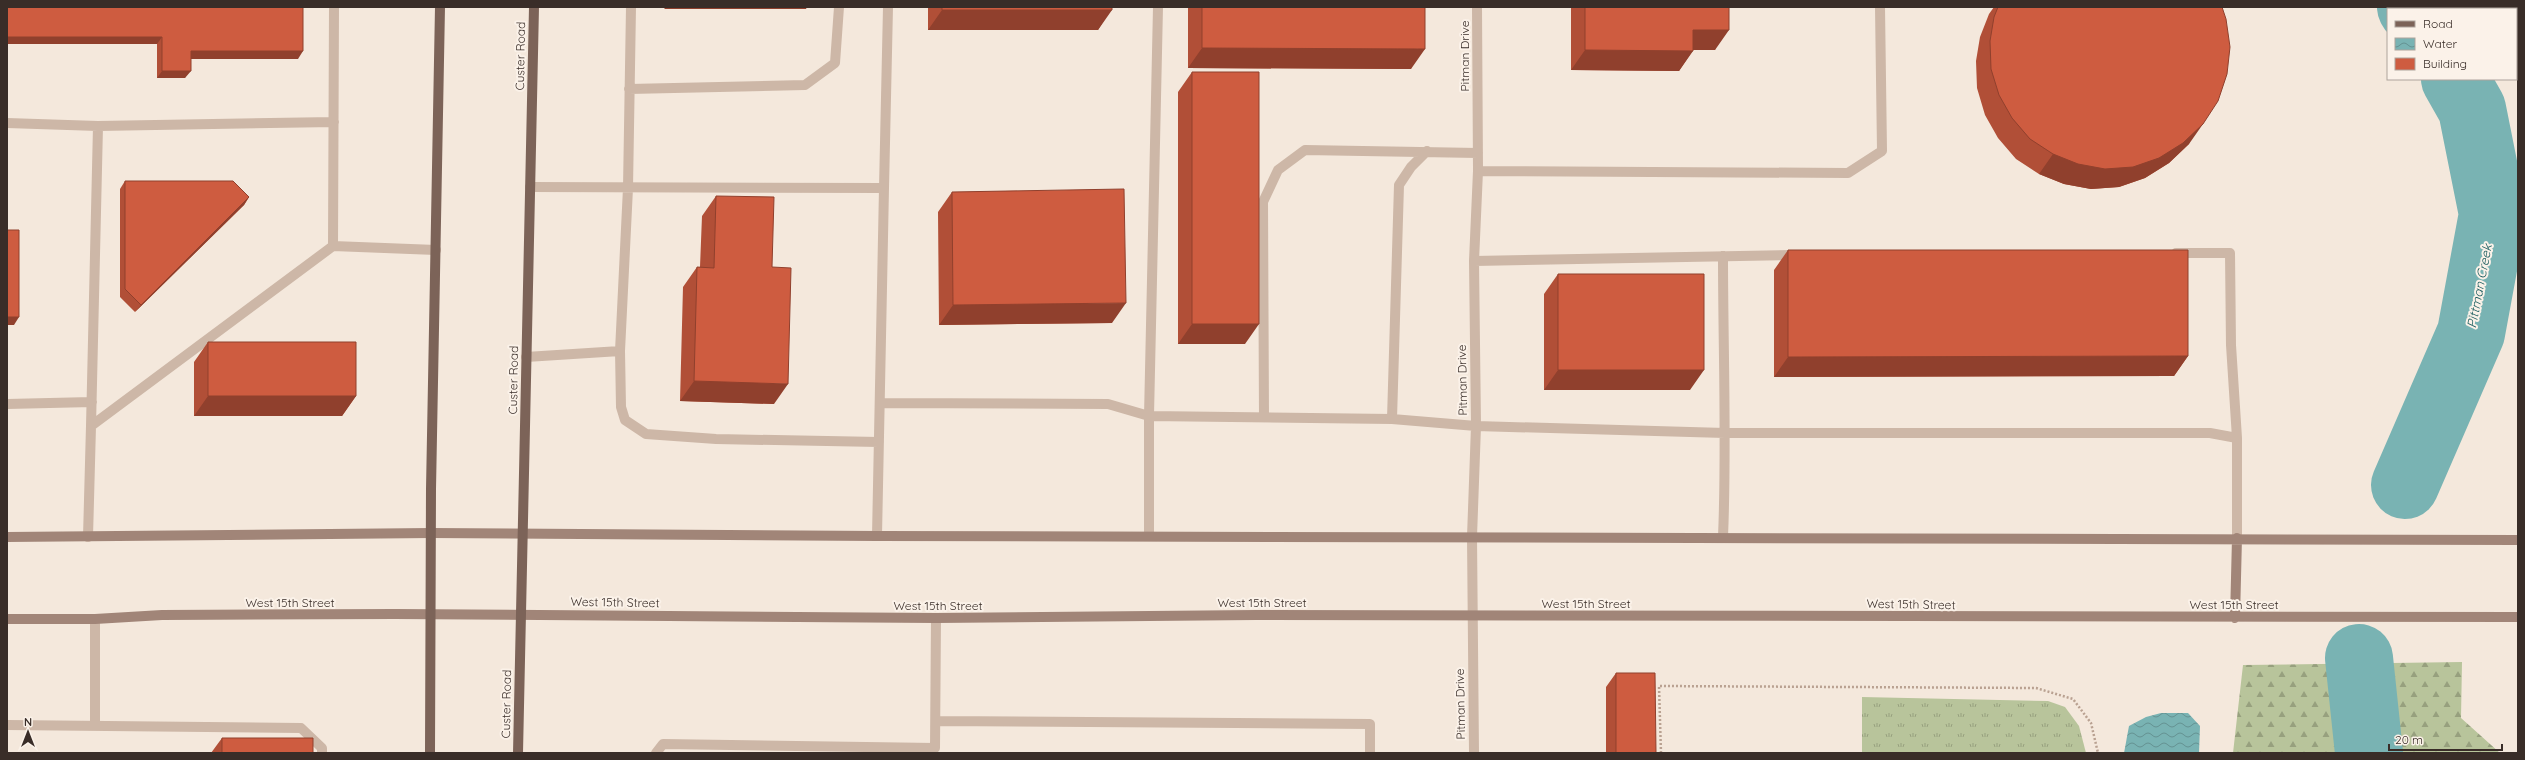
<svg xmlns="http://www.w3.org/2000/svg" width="2525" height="760" font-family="Quicksand,sans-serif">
  <defs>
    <pattern id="grass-tufts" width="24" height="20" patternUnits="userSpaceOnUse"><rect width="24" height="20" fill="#b8c49b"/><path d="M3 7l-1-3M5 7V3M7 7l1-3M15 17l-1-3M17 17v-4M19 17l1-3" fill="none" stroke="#97a07e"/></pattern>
    <pattern id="forest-firs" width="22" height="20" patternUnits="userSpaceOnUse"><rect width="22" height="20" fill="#b8c49b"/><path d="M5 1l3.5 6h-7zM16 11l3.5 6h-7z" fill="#97a07e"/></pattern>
    <pattern id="water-waves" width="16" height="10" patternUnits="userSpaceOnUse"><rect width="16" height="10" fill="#79b3b3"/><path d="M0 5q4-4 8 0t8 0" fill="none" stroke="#649292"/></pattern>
  </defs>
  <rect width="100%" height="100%" fill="#f4e8dc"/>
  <path fill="url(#grass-tufts)" d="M1862,697L2048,701L2065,707L2079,726L2086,753H1862Z"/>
  <path fill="url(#forest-firs)" d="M2462,662L2461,718L2500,753H2233L2243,665Z"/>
  <path fill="url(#water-waves)" d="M2161,713H2188L2200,726L2199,753H2124L2129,726L2146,717Z"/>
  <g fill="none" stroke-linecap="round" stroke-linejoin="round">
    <path stroke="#79b3b3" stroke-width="68" d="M2411,7L2412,9
      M2405,485L2471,333L2493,214L2472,109L2455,79
      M2359,658L2369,753"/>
    <path stroke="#b9a191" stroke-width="2.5" stroke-dasharray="2 2" stroke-linecap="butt" d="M1661,753L1659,686L2036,688L2073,699L2091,723L2098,753"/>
    <path stroke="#cdb7a7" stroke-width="10" d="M334,7L333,246L436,250
      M629,89L805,85L835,63L839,7
      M7,123L98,126
      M1478,171L1848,173L1882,151L1880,7
      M530,187L884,188L888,7
      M2176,253H2230L2231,345L2237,438
      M1723,256C1723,350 1727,444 1723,537
      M1474,261L1798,255
      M620,351L621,407L625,420L646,434L716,439L879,442
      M526,357L620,351L628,188L631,7
      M880,403L1108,404L1149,416L1158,7
      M7,404L92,402
      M1264,417L1263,202L1278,170L1305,150L1478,153
      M1392,419L1399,185L1411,167L1427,151
      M91,426L98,126L334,122
      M877,536L884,188
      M1149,536V416L1392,419L1476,426L1725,433H2210L2237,438V538
      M88,537L91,426L333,246
      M1472,537L1476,426L1474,261L1478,171L1477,7
      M95,619V726
      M936,721L1370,724V753
      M7,725L301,728L322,748V753
      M656,753L663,744L935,748L936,618"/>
    <path stroke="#cdb7a7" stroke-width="10" d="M1472,537L1474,753"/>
    <path stroke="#a18578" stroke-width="10" d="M7,537L431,533L877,536L2518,540
      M2235,618L2237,538
      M7,619H95L162,615L395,614L936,618L1256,615L2518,617"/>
    <path stroke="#7c6358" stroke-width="10" d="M430,753L431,489L440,7
      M518,753L534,7"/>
  </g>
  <path fill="#b14f37" d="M7,7L298,59H191L185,78H157V44H7Z
    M928,7H1112L1098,30H928Z
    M1188,7H1425L1411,69L1188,68Z
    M1571,7H1729L1715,50H1693L1679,71L1571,70Z
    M1994,7H2222L2189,144L2169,163L2145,178L2119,187L2091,189L2064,184L2039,174L2016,159L1998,138L1985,115L1977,88L1976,61L1980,37L1989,14Z
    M1192,72L1245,344H1178V92Z
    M125,181L249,197L244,205L135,312L120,297V189Z
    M952,192L1112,323L939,325L938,212Z
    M716,196L772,267L774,404L680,401L683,287L697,267H700L702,216Z
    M1788,250L2188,356L2174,376L1774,377V270Z
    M1558,274L1690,390H1544V294Z
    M208,342L356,396L342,416H194V362Z
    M1616,673L1656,753H1606V687Z
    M222,738L313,753H211Z"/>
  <path fill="#90402d" d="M666,7H807L806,9H664Z
    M942,10H1112L1098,30H928Z
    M1693,30H1729L1715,50H1679Z
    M7,37H162L157,44H7Z
    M1202,48L1425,49L1411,69L1188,68Z
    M1585,50L1693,51L1679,71L1571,70Z
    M191,51H303L298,59H185Z
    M162,71H191L185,78H157Z
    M2203,124L2189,144L2169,163L2145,178L2119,187L2091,189L2064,184L2039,174L2053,154Z
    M249,197L244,205L135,312L141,305Z
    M1126,303L1112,323L939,325L953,305Z
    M7,317H19L14,325H7Z
    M1192,324H1259L1245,344H1178Z
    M2188,356L2174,376L1774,377L1788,357Z
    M1558,370H1704L1690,390H1544Z
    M694,381L788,384L774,404L680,401Z
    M208,396H356L342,416H194Z"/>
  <path fill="#ce5c40" stroke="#90402d" d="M7,7H303V51H191V71H162V37H7Z
    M942,7H1112V10H942Z
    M1202,7H1425V49L1202,48Z
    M1585,7H1729V30H1693V51L1585,50Z
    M1998,7H2222L2226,19L2230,47L2227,74L2218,101L2203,124L2183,143L2159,158L2133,167L2105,169L2078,164L2053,154L2030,139L2012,118L1999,95L1991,69L1990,41L1994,17Z
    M1192,72H1259V324H1192Z
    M125,181H233L249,197L141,305L125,289Z
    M1124,189L1126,303L953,305L952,192Z
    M716,196L774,197L772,267L791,268L788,384L694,381L697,267L714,268Z
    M7,230H19V317H7Z
    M1788,250H2188V356L1788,357Z
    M1558,274H1704V370H1558Z
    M208,342H356V396H208Z
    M1616,673H1655L1656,753H1616Z
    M222,738H313V753H222Z"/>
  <g text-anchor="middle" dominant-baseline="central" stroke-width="4" stroke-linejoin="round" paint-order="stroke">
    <g font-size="12" fill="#392d28" stroke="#fbf2e9">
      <text transform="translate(520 56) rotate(-89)">Custer Road</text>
      <text transform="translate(1464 56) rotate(-90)">Pitman Drive</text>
      <text transform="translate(513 380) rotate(-89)">Custer Road</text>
      <text transform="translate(1462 380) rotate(-91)">Pitman Drive</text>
      <text x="290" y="602">West 15th Street</text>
      <text transform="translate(615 602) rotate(1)">West 15th Street</text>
      <text x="1262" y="602">West 15th Street</text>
      <text x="1586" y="603">West 15th Street</text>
      <text transform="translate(1911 604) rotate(1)">West 15th Street</text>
      <text x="2234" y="604">West 15th Street</text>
      <text x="938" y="605">West 15th Street</text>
      <text transform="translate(506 704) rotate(-89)">Custer Road</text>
      <text transform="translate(1460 704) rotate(-91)">Pitman Drive</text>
    </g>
    <g font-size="13" font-style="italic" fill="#1a5c5e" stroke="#fbf2e9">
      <text transform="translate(2479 286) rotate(-79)">Pittman Creek</text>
    </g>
  </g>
  <rect width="2525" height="760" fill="none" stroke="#392d28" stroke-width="16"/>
  <rect x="2387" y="8" width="130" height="72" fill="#fbf2e9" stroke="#ada39c"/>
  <rect x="2395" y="21" width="20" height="6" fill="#7c6358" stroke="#ada39c"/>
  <text x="2423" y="28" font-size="12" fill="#392d28">Road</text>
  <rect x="2395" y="38" width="20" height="12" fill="url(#water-waves)" stroke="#ada39c"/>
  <text x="2423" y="48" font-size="12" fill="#392d28">Water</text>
  <rect x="2395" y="58" width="20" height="12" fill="#ce5c40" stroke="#ada39c"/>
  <text x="2423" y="68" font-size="12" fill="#392d28">Building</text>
  <g transform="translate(28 732)" stroke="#fbf2e9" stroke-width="3" paint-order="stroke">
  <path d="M0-3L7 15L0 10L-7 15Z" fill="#392d28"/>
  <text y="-6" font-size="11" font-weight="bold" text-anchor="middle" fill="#392d28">N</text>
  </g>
  <path d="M2389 744v6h113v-6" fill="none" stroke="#392d28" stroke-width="2"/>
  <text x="2395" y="744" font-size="12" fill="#392d28" stroke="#fbf2e9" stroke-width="3" paint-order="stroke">20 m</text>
</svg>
